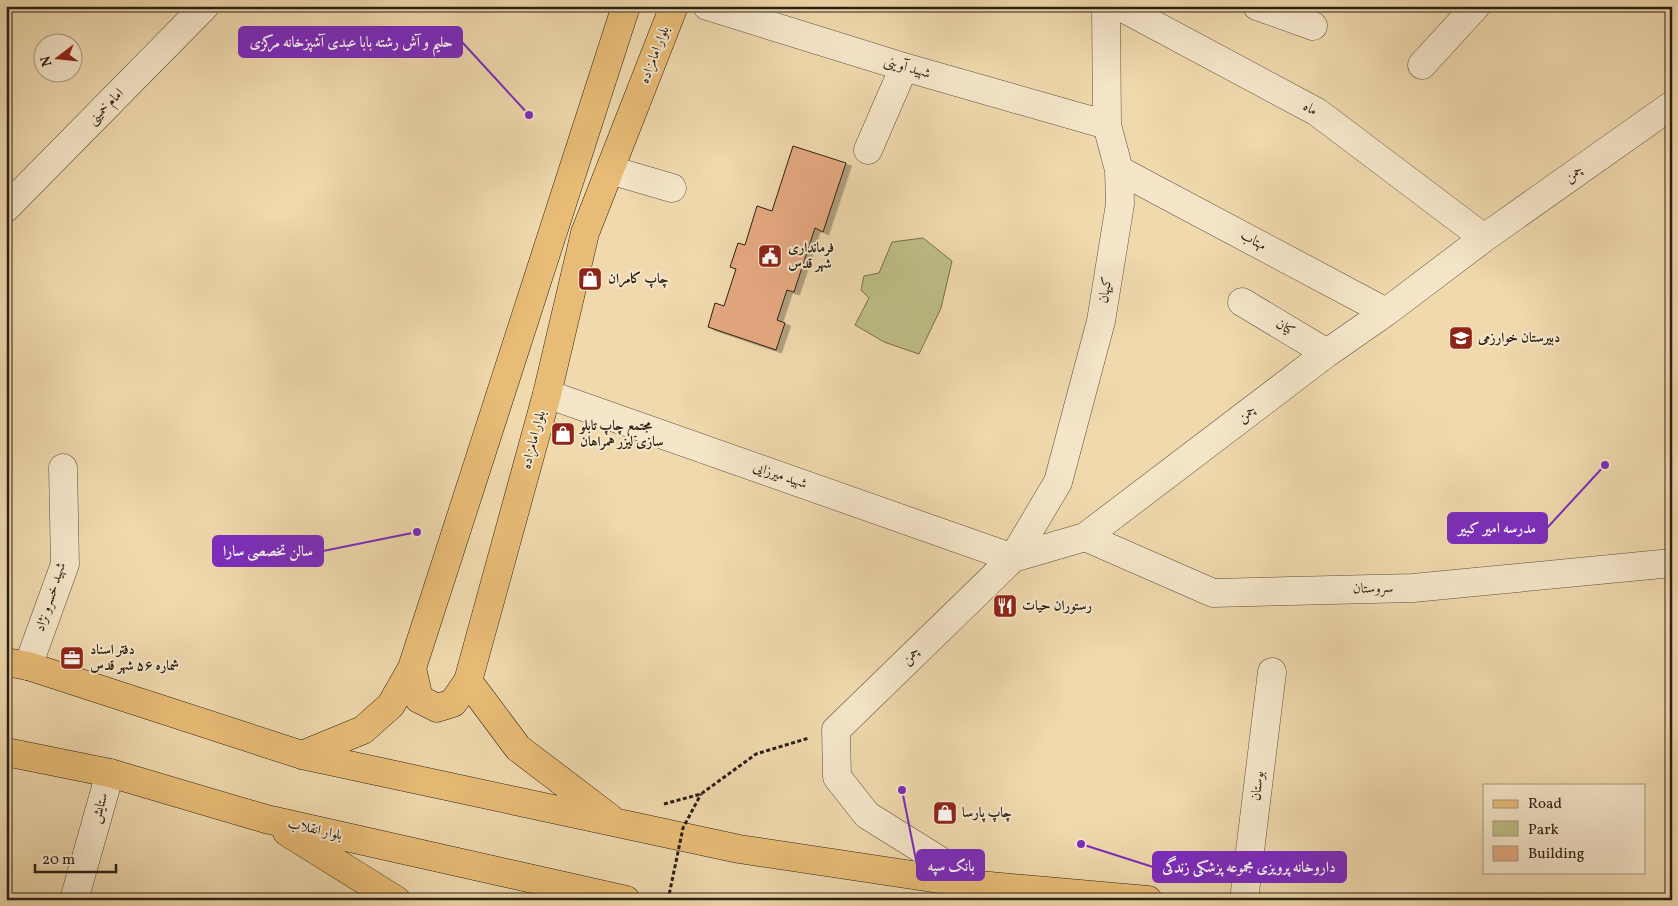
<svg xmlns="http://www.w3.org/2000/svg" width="1678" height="906" font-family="Vollkorn,Amiri,serif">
  <defs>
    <filter id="shadow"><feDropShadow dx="5.5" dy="3" stdDeviation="0" flood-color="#0004"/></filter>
  </defs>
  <rect width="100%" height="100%" fill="#efd9ad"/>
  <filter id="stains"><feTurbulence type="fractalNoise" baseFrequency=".004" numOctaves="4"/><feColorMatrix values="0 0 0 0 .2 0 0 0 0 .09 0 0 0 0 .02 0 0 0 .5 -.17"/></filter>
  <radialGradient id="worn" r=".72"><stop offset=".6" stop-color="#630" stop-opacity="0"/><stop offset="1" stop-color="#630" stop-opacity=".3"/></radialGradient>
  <path fill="#bebe86" stroke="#746f4e" d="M923,238L952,261L941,308L919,354L884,342L855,325L869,298L861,290L864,276L879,273L892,242Z"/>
  <path fill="#e6a981" stroke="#2a2015" filter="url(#shadow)" d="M793,146L846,163L823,232L815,228L794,292L787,290L777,320L785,323L776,350L708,327L715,303L724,306L736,269L730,267L738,243L745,245L757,206L772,211Z"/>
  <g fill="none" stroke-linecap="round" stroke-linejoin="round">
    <defs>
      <path id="minor" d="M707,6L904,67L1107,125
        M1119,6L1317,112L1484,238
        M1257,6L1313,26
        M1422,65L1476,6
        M868,150L904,67
        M610,170L672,188
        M1119,170L1386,312
        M6,208L205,6
        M1242,302L1327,353
        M547,394L1013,558L1058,482L1101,321L1120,204L1119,170L1107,125L1106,6
        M1085,537L1213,593L1413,588L1672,563
        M28,666L65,564L63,468
        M979,885L867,815L837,777L836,730L1013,558L1085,537L1327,353L1386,312L1484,238L1672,105
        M74,900L110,773
        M1244,900L1272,672"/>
      <path id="major" d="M6,662L28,666L302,755L739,849L979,885L1148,900
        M412,668L419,699L437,708L453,703L468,681L547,394L585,233L674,6
        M468,681L518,748L610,818
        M6,752L110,773L266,819L626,900
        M302,755L363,730L391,705L412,668L626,6
        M287,832L396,900"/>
    </defs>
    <use href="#minor" stroke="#5b4e3b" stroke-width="29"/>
    <use href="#major" stroke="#2a2015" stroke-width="29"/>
    <path stroke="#2a2015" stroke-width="3" stroke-dasharray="4 2.5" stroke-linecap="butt" d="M664,804L701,794L756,754L809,738"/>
    <use href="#minor" stroke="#f5e6ca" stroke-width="28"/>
    <use href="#major" stroke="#e8bc76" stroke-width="28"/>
    <path stroke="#2a2015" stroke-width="3" stroke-dasharray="4 2.5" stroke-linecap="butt" d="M668,900L683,828L701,794"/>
  </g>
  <defs>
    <symbol id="civic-square" viewBox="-11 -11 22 22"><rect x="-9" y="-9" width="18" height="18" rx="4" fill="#8f2418" stroke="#f5e6ca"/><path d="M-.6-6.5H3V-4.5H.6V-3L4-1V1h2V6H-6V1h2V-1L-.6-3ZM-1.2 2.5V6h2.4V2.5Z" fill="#fff"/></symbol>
    <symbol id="shop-square" viewBox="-11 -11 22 22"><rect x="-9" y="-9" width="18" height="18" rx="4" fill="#8f2418" stroke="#f5e6ca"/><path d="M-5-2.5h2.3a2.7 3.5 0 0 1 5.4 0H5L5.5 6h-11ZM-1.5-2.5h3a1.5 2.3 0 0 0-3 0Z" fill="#fff"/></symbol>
    <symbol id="school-square" viewBox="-11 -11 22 22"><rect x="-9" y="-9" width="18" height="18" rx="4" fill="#8f2418" stroke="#f5e6ca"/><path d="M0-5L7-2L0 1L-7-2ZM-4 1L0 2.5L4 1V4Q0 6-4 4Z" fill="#fff"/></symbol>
    <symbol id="restaurant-square" viewBox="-11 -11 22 22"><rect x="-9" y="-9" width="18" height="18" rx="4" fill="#8f2418" stroke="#f5e6ca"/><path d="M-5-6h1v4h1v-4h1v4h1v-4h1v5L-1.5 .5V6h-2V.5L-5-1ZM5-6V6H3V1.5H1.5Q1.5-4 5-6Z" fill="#fff"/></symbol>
    <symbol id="office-square" viewBox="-11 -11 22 22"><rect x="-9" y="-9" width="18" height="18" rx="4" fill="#8f2418" stroke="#f5e6ca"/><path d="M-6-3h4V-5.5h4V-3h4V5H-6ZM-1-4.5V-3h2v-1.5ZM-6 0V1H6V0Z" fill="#fff"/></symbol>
  </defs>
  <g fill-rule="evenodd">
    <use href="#civic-square" x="756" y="242" width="28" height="28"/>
    <use href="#shop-square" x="576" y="265" width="28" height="28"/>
    <use href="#school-square" x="1447" y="324" width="28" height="28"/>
    <use href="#shop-square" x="549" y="420" width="28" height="28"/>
    <use href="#restaurant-square" x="991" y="592" width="28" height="28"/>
    <use href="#office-square" x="58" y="644" width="28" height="28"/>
    <use href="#shop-square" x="931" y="799" width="28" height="28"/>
  </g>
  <g text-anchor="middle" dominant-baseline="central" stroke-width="4" stroke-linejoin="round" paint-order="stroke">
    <g font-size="14" fill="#2a2015" stroke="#f5e6ca">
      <text transform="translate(655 55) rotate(-69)">بلوار امامزاده</text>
      <text transform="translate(907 68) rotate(16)">شهید آوینی</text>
      <text transform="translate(106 107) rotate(-45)">امام خمینی</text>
      <text transform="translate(1310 109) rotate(30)">ماه</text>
      <text transform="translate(1574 174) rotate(-35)">چمن</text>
      <text transform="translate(1253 241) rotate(28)">مهتاب</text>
      <text transform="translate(1106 290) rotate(-81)">کیهان</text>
      <text transform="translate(1285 328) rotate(31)">کیان</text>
      <text transform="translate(1247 414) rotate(-37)">چمن</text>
      <text transform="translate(534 440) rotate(-75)">بلوار امامزاده</text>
      <text transform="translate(780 476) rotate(19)">شهید میرزایی</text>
      <text transform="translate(1373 589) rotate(-1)">سروستان</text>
      <text transform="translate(51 597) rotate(-72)">شهید خسرو نژاد</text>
      <text transform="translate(911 656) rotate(-44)">چمن</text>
      <text transform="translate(1258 786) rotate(-83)">بوستان</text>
      <text transform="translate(100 808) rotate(-74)">ستایش</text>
      <text transform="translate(315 830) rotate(13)">بلوار انقلاب</text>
    </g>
    <g font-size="14" font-weight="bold" fill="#2a2015" stroke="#f5e6ca" text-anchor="start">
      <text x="788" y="248">فرمانداری<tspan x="788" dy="16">شهر قدس</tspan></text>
      <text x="608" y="279">چاپ کامران</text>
      <text x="1478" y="338">دبیرستان خوارزمی</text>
      <text x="580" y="426">مجتمع چاپ تابلو<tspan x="580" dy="16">سازی لیزر همراهان</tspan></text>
      <text x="1022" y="606">رستوران حیات</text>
      <text x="90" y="650">دفتر اسناد<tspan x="90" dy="16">شماره ۵۶ شهر قدس</tspan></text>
      <text x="962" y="813">چاپ پارسا</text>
    </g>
  </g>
  <path fill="none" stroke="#7b2cbf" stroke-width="2" d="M529 115L462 42M1605 465L1547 528M417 532L323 551M902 790L917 865M1081 844L1153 867"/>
  <g fill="#7b2cbf" stroke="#f5e6ca" stroke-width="2">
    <circle cx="529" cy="115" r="5"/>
    <circle cx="1605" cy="465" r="5"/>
    <circle cx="417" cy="532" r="5"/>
    <circle cx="902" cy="790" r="5"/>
    <circle cx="1081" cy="844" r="5"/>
  </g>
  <g fill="#7b2cbf" stroke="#7b2cbf" stroke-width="2">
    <rect x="239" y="27" width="223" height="30" rx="5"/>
    <rect x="1448" y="513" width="99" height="30" rx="5"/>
    <rect x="213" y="536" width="110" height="30" rx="5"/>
    <rect x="917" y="850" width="67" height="30" rx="5"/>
    <rect x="1153" y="852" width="193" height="30" rx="5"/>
  </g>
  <g font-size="15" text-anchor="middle" font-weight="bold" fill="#fff">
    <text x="351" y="47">حلیم و آش رشته بابا عبدی آشپزخانه مرکزی</text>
    <text x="1497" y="533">مدرسه امیر کبیر</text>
    <text x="268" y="556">سالن تخصصی سارا</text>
    <text x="951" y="871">بانک سپه</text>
    <text x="1249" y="872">داروخانه پرویزی مجموعه پزشکی زندگی</text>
  </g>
  <rect width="1678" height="906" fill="none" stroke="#efd9ad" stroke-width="25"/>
  <rect x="8" y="8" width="1663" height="891" fill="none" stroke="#2a2015" stroke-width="2.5"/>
  <rect x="12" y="12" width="1653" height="881" fill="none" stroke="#2a2015"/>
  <rect x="1483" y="784" width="162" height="90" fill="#f5e6ca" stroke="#a49782"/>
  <rect x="1493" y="800" width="25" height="8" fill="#e8bc76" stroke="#a49782"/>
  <text x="1528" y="808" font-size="15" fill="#2a2015">Road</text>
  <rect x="1493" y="821" width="25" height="15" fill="#bebe86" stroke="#a49782"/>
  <text x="1528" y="834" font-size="15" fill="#2a2015">Park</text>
  <rect x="1493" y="846" width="25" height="15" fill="#e6a981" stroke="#a49782"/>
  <text x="1528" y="858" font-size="15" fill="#2a2015">Building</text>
  <g transform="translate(58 58) rotate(254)"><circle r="24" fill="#f5e6ca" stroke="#a49782"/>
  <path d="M0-4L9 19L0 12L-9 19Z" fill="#8f2418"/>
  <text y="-8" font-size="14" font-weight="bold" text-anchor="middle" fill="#2a2015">N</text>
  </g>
  <path d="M35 864v8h81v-8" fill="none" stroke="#2a2015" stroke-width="2.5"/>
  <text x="42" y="864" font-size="15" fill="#2a2015" stroke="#f5e6ca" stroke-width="4" paint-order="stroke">20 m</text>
  <rect width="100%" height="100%" filter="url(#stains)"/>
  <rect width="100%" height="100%" fill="url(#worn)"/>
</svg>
